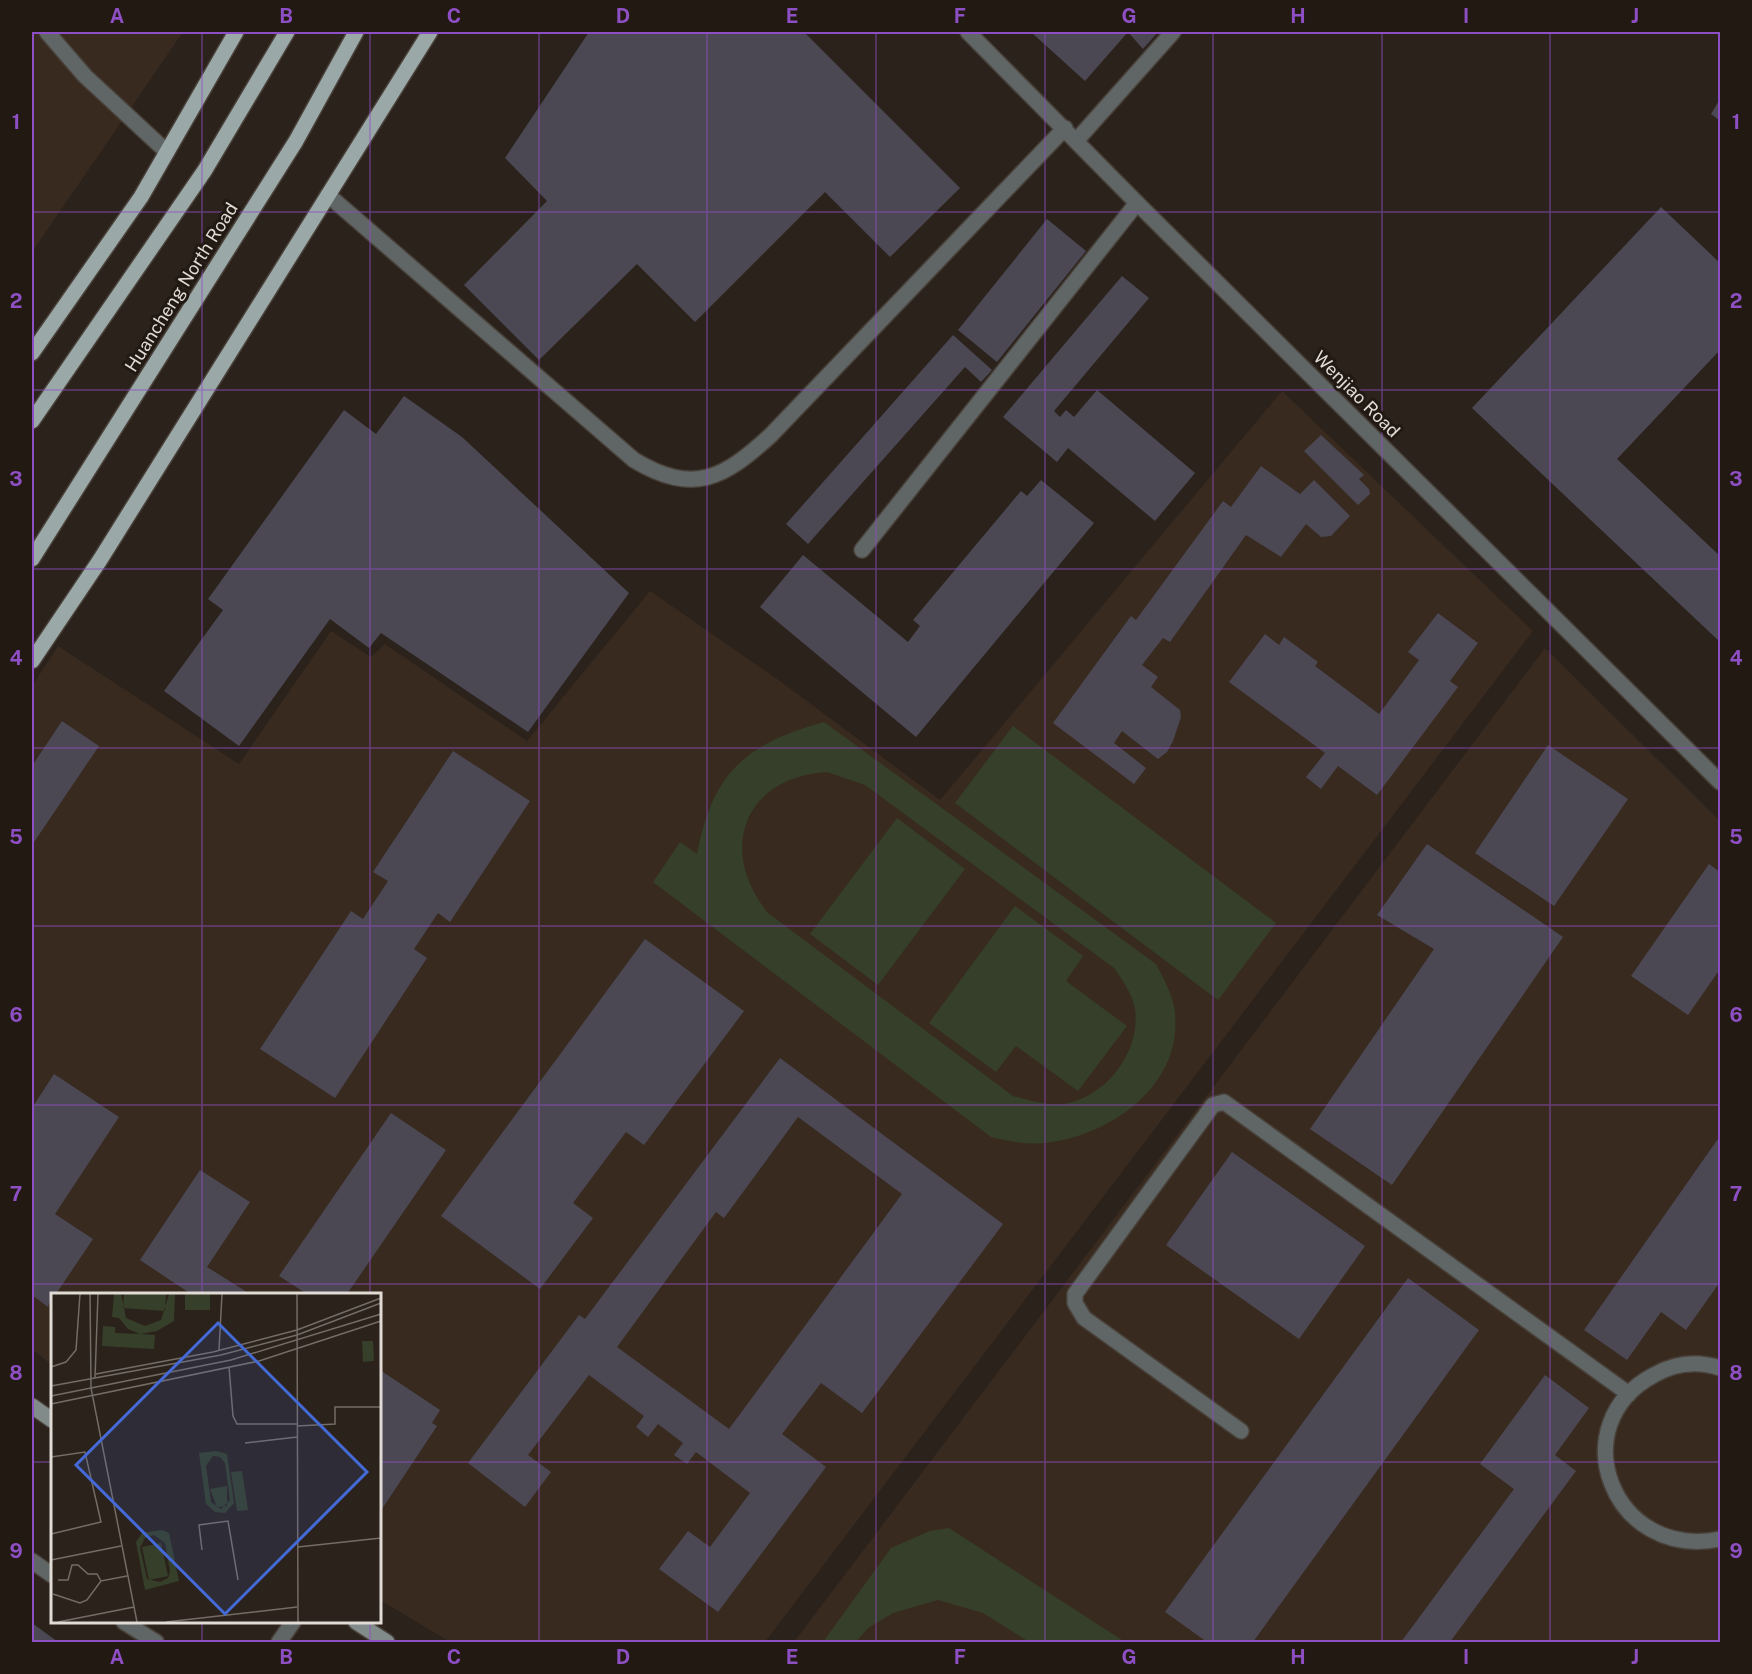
<svg xmlns="http://www.w3.org/2000/svg" width="1752" height="1674" font-family="'Public Sans',sans-serif">
  <rect width="100%" height="100%" fill="#2b221b"/>
  <path fill="#382a1f" d="M32,32H183L32,252Z
    M1282,391L1533,631L765,1642H450L380,1600V1294H52V1365L32,1349V686L58,646L239,764L331,631L371,657L385,644L527,741L650,591L780,681L940,800Z
    M1545,648L1720,821V1642H794Z"/>
  <path fill="#363f29" fill-rule="evenodd" d="M824,722L1156,964C1163,977 1171,992 1174,1006C1187,1082 1113,1136 1045,1143C1027,1145 1009,1141 991,1137L653,882L680,842L697,854C713,772 745,744 824,722ZM827,772L865,785L1114,968C1123,981 1132,993 1135,1009C1141,1052 1106,1097 1064,1104C1048,1106 1028,1100 1013,1096L768,913C717,850 744,777 827,772Z
    M1013,726L1276,923L1218,1000L955,803Z
    M897,818L965,869L878,985L810,934Z
    M1015,906L1083,956L1066,981L1127,1026L1078,1091L1016,1046L996,1072L929,1023Z
    M949,1528L1125,1642H1029L983,1613L938,1600L893,1613L868,1628L856,1642H823L891,1548L930,1531Z"/>
  <path fill="#4b4854" fill-rule="evenodd" d="M589,32H804L960,188L890,257L825,192L695,322L637,264L539,360L464,285L547,201L505,158Z
    M1031,32H1158L1143,49L1128,32L1085,81Z
    M1720,99V121L1711,114Z
    M1661,207L1720,263V350L1617,459L1720,556V642L1472,408Z
    M1047,219L1086,251L997,362L958,330Z
    M1122,276L1149,298L1054,411L1060,417L1066,410L1074,417L1097,390L1195,473L1155,521L1068,448L1057,462L1003,417Z
    M953,335L992,370L981,382L965,367L808,544L786,524Z
    M404,396L462,437L629,593L528,732L381,633L369,648L330,619L239,746L164,691L223,610L208,599L344,410L376,434Z
    M1321,435L1364,475L1359,479L1369,489L1370,494L1358,505L1304,451Z
    M1261,466L1300,494L1314,480L1350,516L1331,536L1321,537L1306,524L1281,557L1246,535L1170,642L1163,638L1142,665L1158,677L1151,687L1180,710L1181,717L1173,741L1167,752L1158,759L1122,731L1114,743L1146,768L1134,784L1053,723L1131,616L1136,620L1223,501L1231,507Z
    M1041,480L1094,523L916,737L760,607L803,555L908,642L920,626L913,620L1021,491L1027,496Z
    M1438,613L1478,643L1450,681L1458,687L1377,795L1338,766L1321,789L1306,777L1325,753L1229,682L1265,634L1279,645L1284,637L1318,662L1315,666L1379,714L1419,660L1408,652Z
    M62,721L99,746L32,845V766Z
    M1548,745L1628,799L1554,906L1475,853Z
    M453,751L530,801L450,922L438,913L414,949L427,958L335,1098L260,1049L351,911L363,919L388,881L373,872Z
    M1427,844L1563,937L1392,1185L1310,1129L1434,949L1377,915Z
    M1709,864L1720,872V969L1688,1015L1631,976Z
    M645,939L744,1011L644,1145L626,1132L573,1203L593,1218L540,1289L441,1216Z
    M780,1058L1003,1224L862,1413L821,1383L782,1434L826,1467L718,1612L659,1569L688,1531L710,1547L750,1493L696,1452L687,1464L674,1455L683,1443L658,1424L648,1437L636,1427L644,1416L589,1375L528,1455L551,1472L525,1507L468,1463L579,1315L585,1319ZM798,1117L902,1194L729,1429L617,1347L716,1212L724,1218Z
    M54,1074L119,1117L55,1214L93,1239L56,1294H52L48,1307L32,1295V1108Z
    M391,1113L446,1150L347,1294H307L279,1276Z
    M1720,1136V1282L1686,1330L1661,1312L1627,1360L1584,1330Z
    M1232,1152L1365,1246L1299,1339L1166,1245Z
    M200,1170L250,1202L207,1267L250,1294H187L188,1292L140,1260Z
    M1408,1278L1479,1330L1253,1642H1207L1165,1612Z
    M380,1370L440,1410L432,1423L437,1426L380,1512Z
    M1545,1375L1589,1408L1555,1455L1576,1471L1450,1642H1401L1514,1489L1480,1464Z
    M32,1623L58,1642H32Z"/>
  <g fill="none" stroke-linecap="round" stroke-linejoin="round">
    <defs>
      <path id="service" d="M47,32L85,76L167,152
        M328,195L634,460C694,496 724,478 771,435L1065,128
        M862,550L1137,203
        M1720,1368C1698,1361 1675,1363 1654,1375C1561,1424 1612,1561 1720,1539
        M1241,1431L1084,1318L1075,1303V1294L1213,1105L1224,1102L1629,1394
        M32,1561L52,1575
        M124,1622L156,1642"/>
      <path id="minor" d="M1076,141L1173,32
        M279,1642L293,1622"/>
      <path id="tertiary" d="M968,32L1137,203L1720,782"/>
      <path id="secondary" d="M32,1406L52,1420
        M356,1622L387,1642"/>
      <path id="primary" d="M32,353L141,197L236,32
        M32,421L205,170L287,32
        M32,559L296,141L356,32
        M32,661L100,560L430,32"/>
    </defs>
    <use href="#service" stroke="#484039" stroke-width="18"/>
    <use href="#minor" stroke="#484039" stroke-width="18"/>
    <use href="#tertiary" stroke="#484039" stroke-width="18"/>
    <use href="#secondary" stroke="#484039" stroke-width="18"/>
    <use href="#primary" stroke="#484039" stroke-width="18"/>
    <use href="#service" stroke="#5f6665" stroke-width="15"/>
    <use href="#minor" stroke="#5f6665" stroke-width="15"/>
    <use href="#tertiary" stroke="#5f6665" stroke-width="15"/>
    <use href="#secondary" stroke="#808b8a" stroke-width="15"/>
    <use href="#primary" stroke="#9aa8a7" stroke-width="15"/>
  </g>
  <path fill="none" stroke="#8f4fc4" stroke-width="1.5" stroke-opacity="0.55" d="M202,32V1294M370,32V1294M539,32V1642M707,32V1642M876,32V1642M1045,32V1642M1213,32V1642M1382,32V1642M1550,32V1642M32,212H1720M32,390H1720M32,569H1720M32,748H1720M32,926H1720M32,1105H1720M32,1284H1720M32,1462H52M380,1462H1720M202,1622V1642M370,1622V1642"/>
  <g text-anchor="middle" dominant-baseline="central" stroke-width="6" stroke-linejoin="round" paint-order="stroke">
    <g font-size="18" fill="#e1dbd6" stroke="#211912">
      <text transform="translate(181 287) rotate(-58)">Huancheng North Road</text>
      <text transform="translate(1357 394) rotate(45)">Wenjiao Road</text>
    </g>
  </g>
  <g transform="translate(51 1293)">
    <rect width="330" height="330" fill="#2b221b"/>
    <path d="M63,1H70L75,25L94,33L110,27L118,1H124L123,28L106,38L90,41L104,42L103,56L51,53L52,33L64,34V40L89,41L77,36L68,25L61,24ZM73,1H115L114,18L72,15ZM134,1H159V17H134ZM311,48H322L323,68L312,69ZM165,158L176,161L183,210L174,220L164,219L155,211L148,160ZM162,163L169,164L174,170L179,207L170,216L160,209L155,173ZM191,178L197,217L186,218L180,179ZM176,193V213L166,214L159,196ZM111,237L118,240L128,288L94,297L85,249L91,240ZM103,242L114,250L119,278L117,285L109,289L96,286L89,255L94,245ZM110,250L117,283L98,287L91,254Z" fill="#363f29" fill-rule="evenodd"/>
    <path fill="none" stroke="#746c66" stroke-width="1.5" d="M39,1L40,95L86,329M246,1L247,329M168,57L171,1M0,74L15,69L25,57L29,1M178,74L182,123L186,131H247M45,81L162,59L246,37L330,5M44,85L47,1M0,93L170,62L246,42L330,10M0,103L180,67L330,21M0,111L208,68L330,28M246,133L284,131V114H330M194,150L246,144M0,164L34,159L50,229L0,241M247,254L330,245M151,257L148,232L177,228L187,287M0,267L70,253M7,287H17L21,272H27L37,281H46L50,288L76,283M2,301L29,310L36,307L50,288M7,329L83,314M115,329L246,314"/>
    <path fill="#446ad8" fill-opacity="0.15" stroke="#446ad8" stroke-width="3" d="M167,30L316,179L174,321L25,172Z"/>
    <rect width="330" height="330" fill="none" stroke="#e1dbd6" stroke-width="3"/>
  </g>
  <rect width="1752" height="1674" fill="none" stroke="#211912" stroke-width="66"/>
  <rect x="33" y="33" width="1686" height="1608" fill="none" stroke="#8f4fc4" stroke-width="2"/>
  <g font-size="20" text-anchor="middle" font-weight="bold" fill="#8f4fc4">
    <text x="117" y="23">A</text>
    <text x="286" y="23">B</text>
    <text x="454" y="23">C</text>
    <text x="623" y="23">D</text>
    <text x="792" y="23">E</text>
    <text x="960" y="23">F</text>
    <text x="1129" y="23">G</text>
    <text x="1298" y="23">H</text>
    <text x="1466" y="23">I</text>
    <text x="1635" y="23">J</text>
    <text x="16" y="129">1</text>
    <text x="1736" y="129">1</text>
    <text x="16" y="308">2</text>
    <text x="1736" y="308">2</text>
    <text x="16" y="486">3</text>
    <text x="1736" y="486">3</text>
    <text x="16" y="665">4</text>
    <text x="1736" y="665">4</text>
    <text x="16" y="844">5</text>
    <text x="1736" y="844">5</text>
    <text x="16" y="1022">6</text>
    <text x="1736" y="1022">6</text>
    <text x="16" y="1201">7</text>
    <text x="1736" y="1201">7</text>
    <text x="16" y="1380">8</text>
    <text x="1736" y="1380">8</text>
    <text x="16" y="1558">9</text>
    <text x="1736" y="1558">9</text>
    <text x="117" y="1664">A</text>
    <text x="286" y="1664">B</text>
    <text x="454" y="1664">C</text>
    <text x="623" y="1664">D</text>
    <text x="792" y="1664">E</text>
    <text x="960" y="1664">F</text>
    <text x="1129" y="1664">G</text>
    <text x="1298" y="1664">H</text>
    <text x="1466" y="1664">I</text>
    <text x="1635" y="1664">J</text>
  </g>
</svg>
